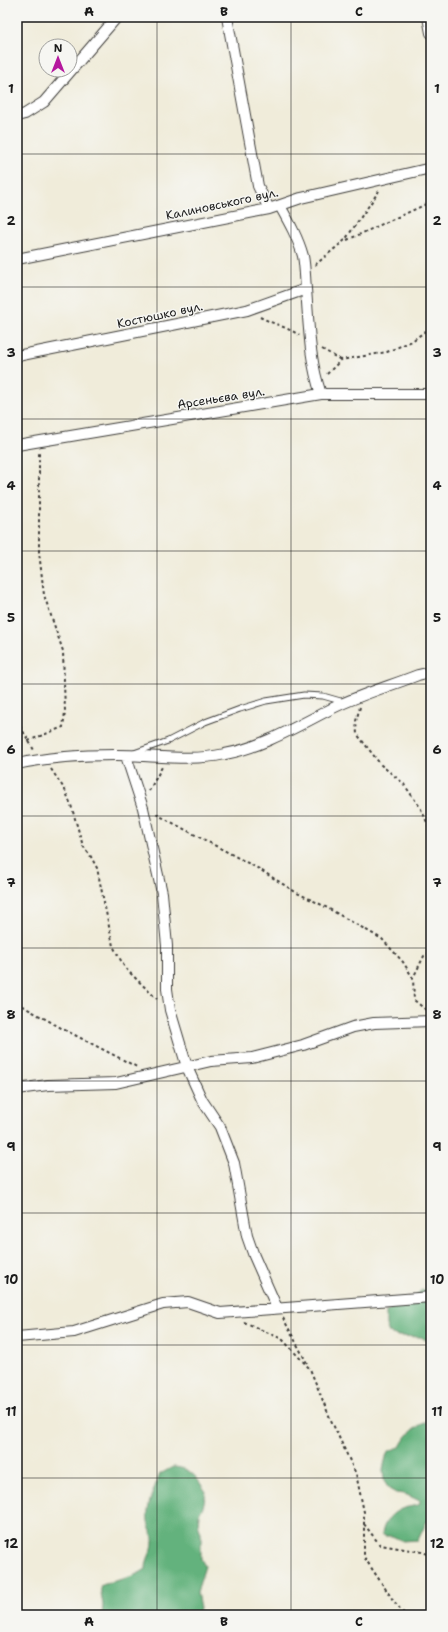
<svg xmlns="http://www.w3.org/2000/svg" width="448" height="1632" font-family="'Shantell Sans',sans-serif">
  <rect width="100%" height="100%" fill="#f6f6f2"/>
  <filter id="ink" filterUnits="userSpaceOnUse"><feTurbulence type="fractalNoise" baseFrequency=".025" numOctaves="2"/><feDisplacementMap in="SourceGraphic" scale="8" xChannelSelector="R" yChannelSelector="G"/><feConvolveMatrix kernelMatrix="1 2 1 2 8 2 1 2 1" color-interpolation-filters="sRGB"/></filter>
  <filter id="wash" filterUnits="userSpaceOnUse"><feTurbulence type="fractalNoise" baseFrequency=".012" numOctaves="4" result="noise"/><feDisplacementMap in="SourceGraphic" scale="16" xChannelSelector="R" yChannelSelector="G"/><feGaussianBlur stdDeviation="0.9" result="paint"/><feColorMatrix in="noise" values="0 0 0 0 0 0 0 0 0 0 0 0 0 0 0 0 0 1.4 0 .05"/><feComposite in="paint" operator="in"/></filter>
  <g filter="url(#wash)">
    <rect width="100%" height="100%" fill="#f0ecda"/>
    <path fill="#63b27d" stroke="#40674c" d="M422,1290L431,1291V1343L421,1337L398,1336L389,1333L386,1325V1312L395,1306L413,1305C414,1298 416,1294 422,1290Z
      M431,1420V1522L427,1521L418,1540L403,1541L392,1536H385L382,1534C384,1521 392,1512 404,1508C410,1506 415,1507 420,1504V1501L405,1494L396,1493L389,1489L384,1481L383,1469L387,1453L391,1450L400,1447C407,1433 416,1426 431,1420Z
      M173,1467C192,1468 196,1477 206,1492L203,1507L199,1514L198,1524L201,1533V1559L205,1566L197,1592L200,1608L198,1614L102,1615L103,1605L100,1586C116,1579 132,1579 146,1569C146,1557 153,1552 153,1542C154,1535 149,1529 148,1522C146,1504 154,1490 160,1474Z"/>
  </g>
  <g filter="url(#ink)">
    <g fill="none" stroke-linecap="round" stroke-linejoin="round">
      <defs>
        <path id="lane" d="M134,753L168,741L205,722L240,709L266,701L304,695L323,696L344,702"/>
        <path id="street" d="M227,17L258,186L269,209
          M428,17L431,33
          M17,116L25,114L44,102L117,17
          M280,206C289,222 298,238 303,256C305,266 305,278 306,289C309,325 309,359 321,394
          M17,259L269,209L301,198L431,168
          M17,356L247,310L306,289
          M17,445L321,394H431
          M126,756L143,808L162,893L167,946V989L170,1010L187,1067L202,1100L220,1127L234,1163L247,1236L254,1256L277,1308
          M17,764C49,757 83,755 116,755C153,755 189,762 225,754C263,747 299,725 333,708C359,695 390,686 418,675L431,672
          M17,1089L48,1085L116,1083L211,1061L252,1058L303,1045L353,1027L374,1023L431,1021
          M17,1337L74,1332L163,1304L188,1302L220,1313L431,1297"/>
      </defs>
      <use href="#lane" stroke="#3c3b38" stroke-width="7"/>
      <use href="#street" stroke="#3c3b38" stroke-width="12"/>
      <path stroke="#3c3b38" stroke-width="2" stroke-dasharray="3 3" stroke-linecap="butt" d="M347,240L431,202
        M315,265L345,240L379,191
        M260,317C273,324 287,327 299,335
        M322,349L341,360
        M327,374L341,360L387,352L412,341L431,327
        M360,707L356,721L357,734L381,765L403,783L420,807L431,831
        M17,721L34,750
        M28,741L63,727L65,712L63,651L44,595L39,552V451
        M51,769L65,790L71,805L83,846L90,855L97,868L113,946L125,968L157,999
        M149,791L162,767
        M156,814L259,869L297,893L322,905L382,939L403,962L413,978
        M17,1003L63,1029L137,1067
        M426,1010L414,1000L413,978L424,956L431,952
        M283,1318L308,1365
        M244,1322L282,1339L310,1369L330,1418L356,1474L364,1512V1557L393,1600L405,1615
        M364,1524L380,1545L422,1552L431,1555"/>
      <use href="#lane" stroke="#fff" stroke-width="5"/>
      <use href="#street" stroke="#fff" stroke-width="10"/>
    </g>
  </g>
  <path fill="none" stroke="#1c1c1c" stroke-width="1" stroke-opacity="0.55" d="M157,17V1615M291,17V1615M17,154H431M17,287H431M17,419H431M17,551H431M17,684H431M17,816H431M17,948H431M17,1081H431M17,1213H431M17,1345H431M17,1478H431"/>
  <g text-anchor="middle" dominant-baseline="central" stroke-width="3" stroke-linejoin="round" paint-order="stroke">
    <g font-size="12" fill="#1c1c1c" stroke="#f6f6f2">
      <text transform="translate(222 204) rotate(-12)">Калиновського вул.</text>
      <text transform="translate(160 315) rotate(-12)">Костюшко вул.</text>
      <text transform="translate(221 398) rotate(-9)">Арсеньєва вул.</text>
    </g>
  </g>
  <rect width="448" height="1632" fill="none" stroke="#f6f6f2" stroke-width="44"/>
  <g transform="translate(58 58)"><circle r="19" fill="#f6f6f2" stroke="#9f9f9c"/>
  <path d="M0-3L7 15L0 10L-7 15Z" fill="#b5179e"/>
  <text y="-6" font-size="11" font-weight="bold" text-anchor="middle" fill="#1c1c1c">N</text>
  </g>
  <rect x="22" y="22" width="404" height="1588" fill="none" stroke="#1c1c1c" stroke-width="1.5"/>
  <g font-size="13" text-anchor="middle" font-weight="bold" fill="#1c1c1c">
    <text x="89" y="16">A</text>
    <text x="224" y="16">B</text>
    <text x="359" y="16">C</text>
    <text x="11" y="93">1</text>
    <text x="437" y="93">1</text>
    <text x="11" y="225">2</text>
    <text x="437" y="225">2</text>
    <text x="11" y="357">3</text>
    <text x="437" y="357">3</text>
    <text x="11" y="490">4</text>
    <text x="437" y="490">4</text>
    <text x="11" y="622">5</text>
    <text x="437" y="622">5</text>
    <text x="11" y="754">6</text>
    <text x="437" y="754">6</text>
    <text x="11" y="887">7</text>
    <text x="437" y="887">7</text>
    <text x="11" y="1019">8</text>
    <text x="437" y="1019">8</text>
    <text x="11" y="1151">9</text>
    <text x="437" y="1151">9</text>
    <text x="11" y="1284">10</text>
    <text x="437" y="1284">10</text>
    <text x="11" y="1416">11</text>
    <text x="437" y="1416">11</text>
    <text x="11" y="1548">12</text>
    <text x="437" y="1548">12</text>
    <text x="89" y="1626">A</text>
    <text x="224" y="1626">B</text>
    <text x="359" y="1626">C</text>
  </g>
</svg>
